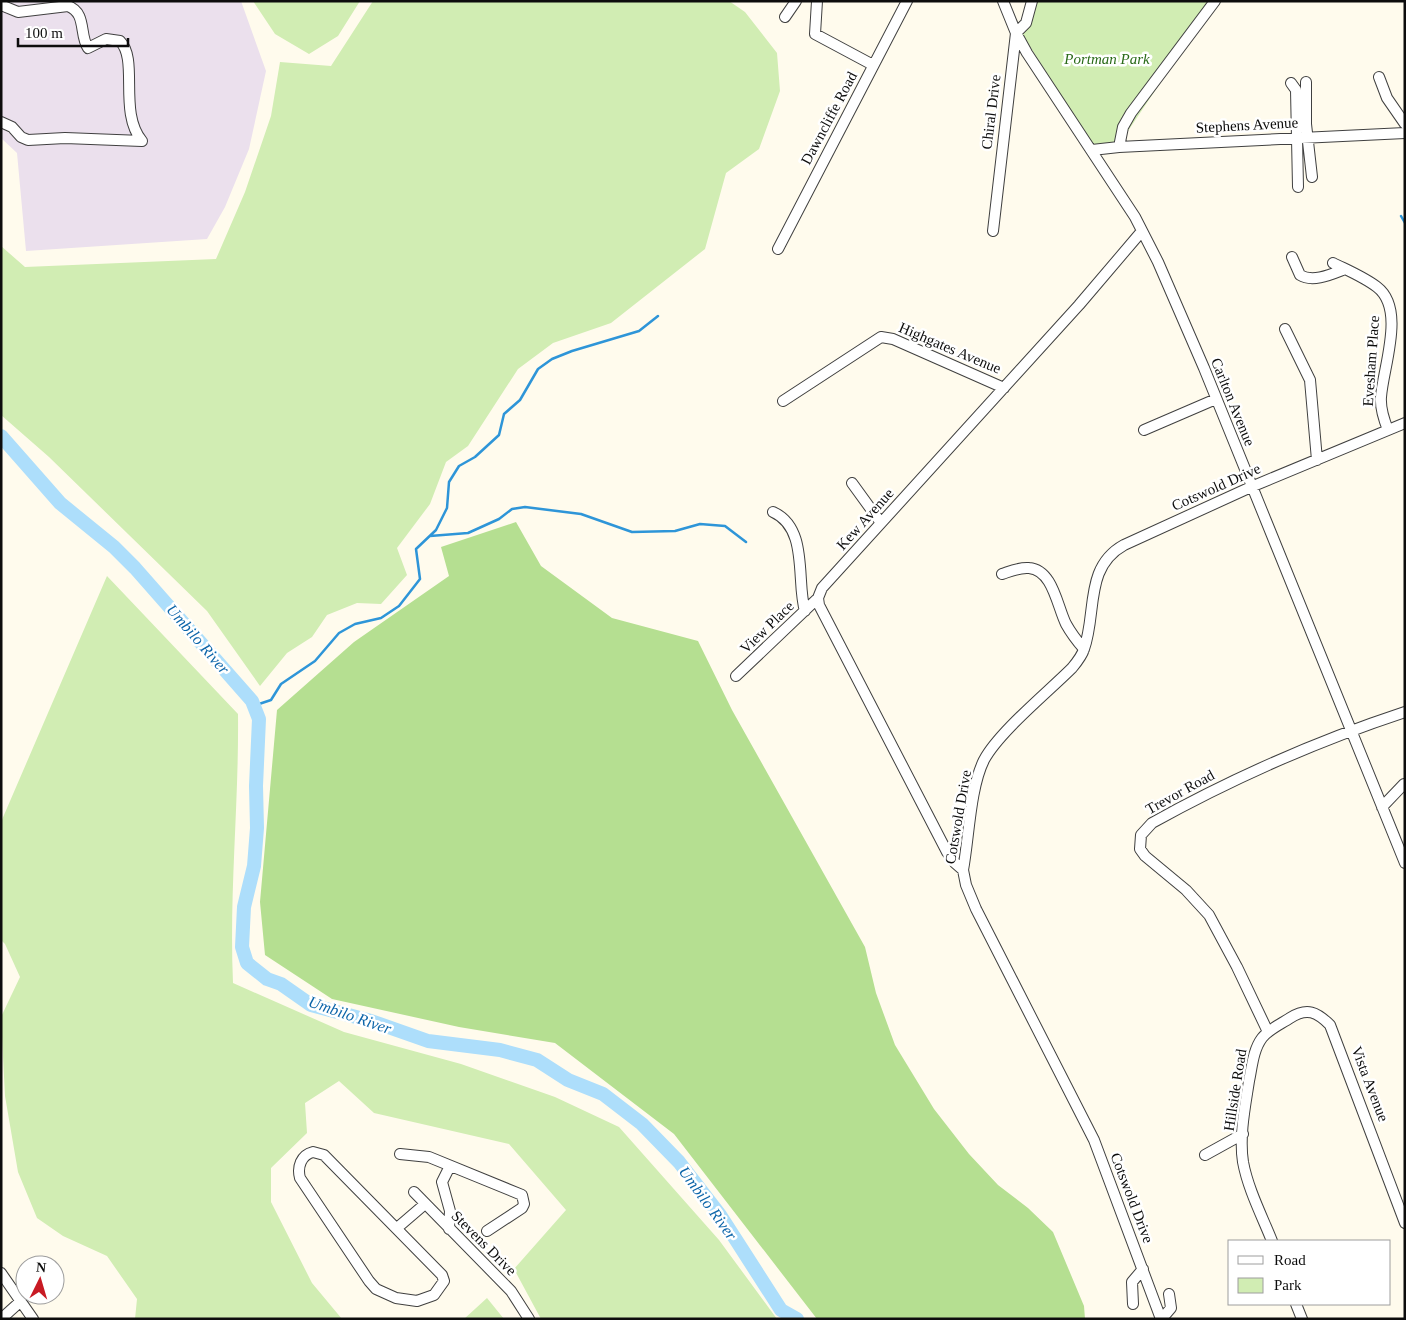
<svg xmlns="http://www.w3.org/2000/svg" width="1406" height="1320" font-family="Georgia,serif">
  <rect width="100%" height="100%" fill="#fffbed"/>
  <path fill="#ebe0ed" d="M1,1H241L266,71L249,149L225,207L207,239L26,251L17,153L1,138Z"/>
  <path fill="#d1edb3" d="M253,1H360L338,36L309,54L275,34Z
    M373,1H729L745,12L777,53L780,91L759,149L726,173L705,249L611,323L553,343L518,369L468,446L446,462L430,504L397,548L407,575L381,604L357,603L327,615L312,637L287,653L260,686L207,611L49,457L1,415V246L25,267L216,259L245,192L271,116L280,62L331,66Z
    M1029,1H1215L1120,143L1096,150L1020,31Z
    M107,576L238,714C239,804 229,893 233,983L344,1032L461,1064L555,1097L619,1127L719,1240L777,1319H541L514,1269L566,1210L509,1144L374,1113L339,1081L305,1103L307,1133L271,1168V1202L312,1283L342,1319H135L137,1299L107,1256L63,1236L37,1218L18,1172L5,1096L1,1017L20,977L5,944L1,940V822Z
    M487,1298L504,1319H464Z"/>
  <path fill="#b5df91" d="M516,522L541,566L612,618L698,641L732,710L865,947L876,993L895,1045L934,1109L969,1154L998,1185L1028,1208L1053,1232L1084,1306L1085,1319H817L674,1134L555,1043L459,1027L332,999L265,955L260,902L277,710L354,642L449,576L441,547Z"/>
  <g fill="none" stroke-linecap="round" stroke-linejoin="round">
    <path stroke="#2e95d8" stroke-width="2.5" d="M1401,216L1405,223
      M430,536L468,533L499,519L512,509L525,507L581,514L632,532L675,531L700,524L725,526L746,542
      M255,709L259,704L271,700L281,684L315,661L339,633L355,624L381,618L399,606L420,579L416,549L436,530L447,508L449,482L459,466L475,457L499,435L504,414L520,400L538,369L552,359L572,351L639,331L658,316"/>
    <path stroke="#addefb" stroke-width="14" d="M1,436L60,503L114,547L135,568L252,701L259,719L256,786L257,828L254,866L244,907L242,947L247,963L267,979L281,984L311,1005L371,1021L428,1041L500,1050L537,1060L568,1080L603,1094L642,1124L679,1162L720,1215L781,1310L797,1319"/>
    <defs>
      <path id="minor" d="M817,1L815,34L873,65
        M1003,1L1016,33L1027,53L1135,217L1158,262L1204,368L1405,863
        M1,5L18,12L68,6C87,13 79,35 88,48L106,39L120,41C139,60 118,112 142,141
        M785,17L796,1
        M1379,77L1387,98L1405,124
        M1306,82V124L1312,177
        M1291,83L1296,90L1298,187
        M1,122L12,127L21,137L28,140L65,138L142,141
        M1119,147L1123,127L1131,113L1215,1
        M1092,150L1119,147L1405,133
        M993,231L1016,33L1026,23L1032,1
        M778,249L907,1
        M1292,257L1300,275C1313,283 1332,274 1345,269
        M1333,263C1347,270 1364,277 1377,287C1406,309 1383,367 1381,397C1380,409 1384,420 1388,430
        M1285,329L1310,380L1317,460
        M783,401L881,337L893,339L1004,388
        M1144,430L1216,399
        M852,483L881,523
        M773,512C809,528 796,582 805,611
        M1002,574C1011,571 1020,567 1029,568C1053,570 1057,606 1066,624C1071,633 1077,641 1084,649
        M736,676L818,598
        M1382,807L1404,784
        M963,870L955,863L947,852L819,605L818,598L822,588L1079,305L1142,231
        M1268,1032L1237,967L1209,915L1186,890L1145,856L1140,849L1141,835L1152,823C1233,778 1317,741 1405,712
        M313,1152L324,1155L442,1275L444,1281L434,1295L417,1301L396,1298L376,1289L369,1281L300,1178C297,1167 301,1155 313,1152Z
        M400,1154L429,1157L522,1195L524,1204L522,1208L487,1231
        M1205,1155L1243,1134
        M414,1192L511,1291L529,1319
        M397,1228L425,1204
        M449,1229L450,1211L442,1182L450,1166
        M1272,1241C1262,1216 1248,1189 1243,1162C1239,1136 1245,1107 1249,1081C1252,1067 1253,1050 1262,1038C1269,1029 1281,1024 1290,1018C1307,1007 1317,1012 1330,1025L1405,1223
        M1,1273L33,1319
        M1133,1304L1132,1282L1143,1269
        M1296,1304L1302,1319
        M1160,1316L1165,1315L1171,1308L1169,1294
        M1,1319L21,1301
        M1161,1319L1094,1140L976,909L966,885L963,870C969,838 970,788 984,760C999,732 1048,692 1072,668C1077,662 1082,656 1084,649C1097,613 1084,567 1124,545L1251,487L1405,423"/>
    </defs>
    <use href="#minor" stroke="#404040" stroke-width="12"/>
    <use href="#minor" stroke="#fff" stroke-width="10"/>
  </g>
  <g text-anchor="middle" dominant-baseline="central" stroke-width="5" stroke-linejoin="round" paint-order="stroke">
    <g font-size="15" font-style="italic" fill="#296a18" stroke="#fff">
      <text x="1107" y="59">Portman Park</text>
    </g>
    <g font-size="15" fill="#0d0d0d" stroke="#fff">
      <text transform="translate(991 112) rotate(-83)">Chiral Drive</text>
      <text transform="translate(829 118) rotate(-62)">Dawncliffe Road</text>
      <text transform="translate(1247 125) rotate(-3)">Stephens Avenue</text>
      <text transform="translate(950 348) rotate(23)">Highgates Avenue</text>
      <text transform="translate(1371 361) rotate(-86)">Evesham Place</text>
      <text transform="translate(1233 402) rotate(68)">Carlton Avenue</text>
      <text transform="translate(1216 487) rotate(-24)">Cotswold Drive</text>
      <text transform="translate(865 519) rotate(-48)">Kew Avenue</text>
      <text transform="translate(767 627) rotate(-44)">View Place</text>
      <text transform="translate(1180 792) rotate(-29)">Trevor Road</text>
      <text transform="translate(958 817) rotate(-80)">Cotswold Drive</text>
      <text transform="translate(1370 1084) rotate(69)">Vista Avenue</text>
      <text transform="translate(1235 1090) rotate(-81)">Hillside Road</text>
      <text transform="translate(1132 1198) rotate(69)">Cotswold Drive</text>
      <text transform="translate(484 1243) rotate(45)">Stevens Drive</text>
    </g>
    <g font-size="16" font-style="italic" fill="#0c65a9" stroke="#fff">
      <text transform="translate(198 639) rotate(49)">Umbilo River</text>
      <text transform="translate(350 1015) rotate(19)">Umbilo River</text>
      <text transform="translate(708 1203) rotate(54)">Umbilo River</text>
    </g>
  </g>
  <rect width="1406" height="1320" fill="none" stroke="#0d0d0d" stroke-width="5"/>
  <rect x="1228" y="1240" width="162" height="65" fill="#ffffff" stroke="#9e9e9e"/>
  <rect x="1238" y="1256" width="25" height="8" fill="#ffffff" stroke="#9e9e9e"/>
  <text x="1274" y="1265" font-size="15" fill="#0d0d0d">Road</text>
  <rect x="1238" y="1278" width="25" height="15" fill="#d1edb3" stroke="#9e9e9e"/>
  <text x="1274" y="1290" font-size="15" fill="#0d0d0d">Park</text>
  <g transform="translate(40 1280) rotate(5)"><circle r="24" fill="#ffffff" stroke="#9e9e9e"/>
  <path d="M0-4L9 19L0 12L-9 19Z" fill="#c81a23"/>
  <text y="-8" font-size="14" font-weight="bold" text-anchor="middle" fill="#0d0d0d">N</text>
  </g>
  <path d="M18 38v8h110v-8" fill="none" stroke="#0d0d0d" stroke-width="2.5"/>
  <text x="25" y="38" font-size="15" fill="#0d0d0d" stroke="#ffffff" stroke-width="4" paint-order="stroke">100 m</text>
</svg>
